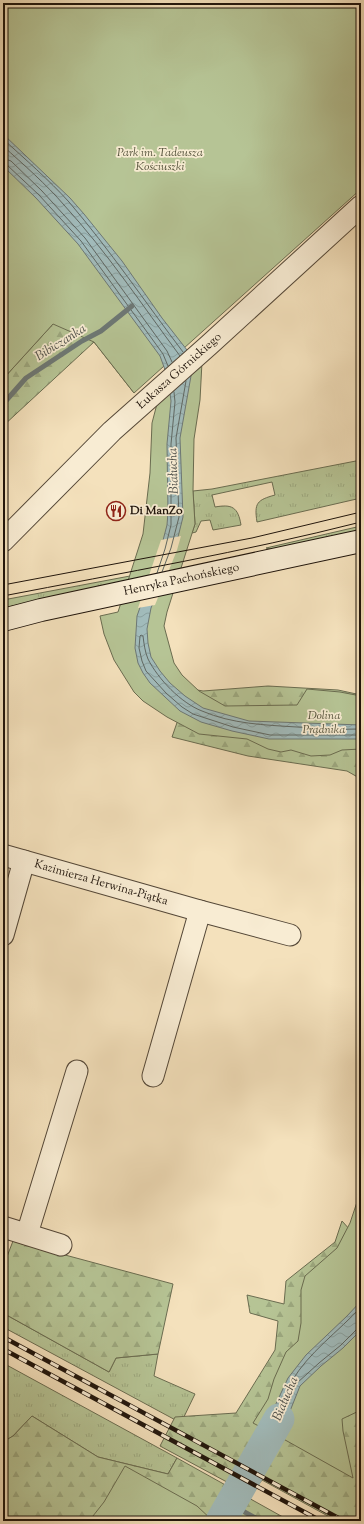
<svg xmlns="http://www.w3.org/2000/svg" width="364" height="1524" font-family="'Sorts Mill Goudy',serif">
  <defs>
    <pattern id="grass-tufts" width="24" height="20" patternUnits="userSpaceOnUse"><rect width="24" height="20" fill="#b6c495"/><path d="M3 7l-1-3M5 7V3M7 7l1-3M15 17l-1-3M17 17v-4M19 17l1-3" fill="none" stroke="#9ca87f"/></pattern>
    <pattern id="forest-firs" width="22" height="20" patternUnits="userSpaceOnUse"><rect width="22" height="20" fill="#b6c495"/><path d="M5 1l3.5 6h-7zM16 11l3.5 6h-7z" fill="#9ca87f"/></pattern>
    <pattern id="water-waves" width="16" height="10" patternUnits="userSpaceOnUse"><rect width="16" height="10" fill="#a1bbbb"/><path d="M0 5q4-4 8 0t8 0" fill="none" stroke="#8aa09f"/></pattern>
  </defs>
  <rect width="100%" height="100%" fill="#f4e1bc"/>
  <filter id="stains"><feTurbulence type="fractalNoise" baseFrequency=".005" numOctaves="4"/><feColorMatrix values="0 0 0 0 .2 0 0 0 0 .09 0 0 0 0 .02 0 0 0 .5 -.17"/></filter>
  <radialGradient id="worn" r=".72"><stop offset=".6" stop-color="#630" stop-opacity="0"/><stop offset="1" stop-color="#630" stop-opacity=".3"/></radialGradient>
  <path fill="url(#grass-tufts)" stroke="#6a6c50" d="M361,460V498L257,522C254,503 257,500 275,495L272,482L212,495L215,507C232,504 238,507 241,525L213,530L210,520L201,521L196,532L192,533L195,524L193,491L212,489Z
    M361,526V534L273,550L266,548Z
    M130,576L128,582L3,608V600Z
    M3,1313L109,1372L116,1358L158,1354L154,1376L195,1394L181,1423L3,1327Z
    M3,1363L177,1458L168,1474L98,1457L32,1416L13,1436L3,1442Z"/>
  <path fill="url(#forest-firs)" stroke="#6a6c50" d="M3,279L98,336L134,393L94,342L3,426V379L53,324Z
    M268,686L338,690L361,695V779L347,771L248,756L172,737L180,714L181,687L203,691Z
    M342,1221L361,1242V1471L360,1472L361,1473V1521H337L262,1480L251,1495L160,1446L175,1417L236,1413L275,1350L278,1321L250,1313L247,1295L284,1304L286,1281L335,1242Z
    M13,1241L173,1284L158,1354L116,1358L109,1372L3,1313V1267Z
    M32,1416L98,1457L168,1474L177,1458L290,1521H3V1442L13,1436Z"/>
  <path fill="#b6c495" stroke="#6a6c50" d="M3,3H361V189L134,393L94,342L53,324L3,379Z
    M202,362L200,400L194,439L193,491L195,524L167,612L164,626L174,663L182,675L199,691L225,706L297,705L307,689L340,692L361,696V749L342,750L330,755L311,756L291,750L281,752L268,749L247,739L199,734L167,717L143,701L134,692L114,660L104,634L100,616L118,612L143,534L150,473L152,423L158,400Z
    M361,1190V1410L342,1419L343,1431L353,1478L287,1441L253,1423L268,1399L274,1379L286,1352L298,1341L301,1323V1290L305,1276L337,1248L350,1223Z
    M125,1466L197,1506L213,1521H89L104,1502Z"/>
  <path fill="url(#water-waves)" stroke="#6d7875" d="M3,134L70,198L84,214L122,261L162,318L194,359L180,438L183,517L175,549L151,608L147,629L148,643L151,657L160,671L170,683L185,696L203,708L249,721L361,725V739H269L232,731L201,722L180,711L150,683L143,673L138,663L135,648L137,616L161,548L167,525L168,512L167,444L171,401L168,378L160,356L78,244L36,198L3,166Z
    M361,1301V1330L343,1348L321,1366L300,1386L286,1421L263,1458L247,1453L260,1438L288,1378L306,1355L347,1316Z"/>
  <path fill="#f4e1bc" d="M181,536L177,550L155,605L138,608L161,540Z"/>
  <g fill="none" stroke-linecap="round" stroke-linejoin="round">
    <path stroke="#606863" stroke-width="1" d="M3,139C25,159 49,180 69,202C110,250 145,302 183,352
      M3,146C24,165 46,184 64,205C107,252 142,305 180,356
      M3,158L11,161L42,191L85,238L167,351L172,362
      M3,164L7,165L39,195L81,241L163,354L168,366
      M162,572L171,548L179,517L176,438L186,381
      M157,573L165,549L171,525V444L175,402L174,392
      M361,729C340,730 318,728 297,727C265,725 232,724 202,711C181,703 158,679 148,659C145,652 144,644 143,636L141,635L140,636L139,648L142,661L146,671L166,693L182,707L193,714L233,727L270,735H361
      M361,1307C339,1331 308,1353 292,1381C279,1403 272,1429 256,1449V1451L261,1453L262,1452L282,1419L297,1383L319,1363L341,1345L357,1329L361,1328"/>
    <path stroke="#6d7875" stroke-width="5" d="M3,404L26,378L82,341L101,331L132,306
      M230,1504L261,1521"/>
    <path stroke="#a1bbbb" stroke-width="31" d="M221,1521L279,1419"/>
    <defs>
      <g id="street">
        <path id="s1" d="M3,541L112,431L209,345L361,206"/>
        <path id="s2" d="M3,855L200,911L290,935"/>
        <path d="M3,935L24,861"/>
        <path d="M153,1076L200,911"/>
        <path d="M3,1227L61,1245"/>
        <path d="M27,1234L77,1071"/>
      </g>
      <g id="secondary">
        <path id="s3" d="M3,620L41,610L361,541"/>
      </g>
    </defs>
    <use href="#street" stroke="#544737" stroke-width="23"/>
    <use href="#secondary" stroke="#1f140b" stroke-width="24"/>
    <use href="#street" stroke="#f8ecd3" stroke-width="21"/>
    <use href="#secondary" stroke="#f8ecd3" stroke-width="22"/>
    <path stroke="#1f140b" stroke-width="1" d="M3,585L252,538L361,512
      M3,596C122,573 243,552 361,522"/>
    <defs>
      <path id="rail" d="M3,1337L344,1521
        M3,1349L321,1521"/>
    </defs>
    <use href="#rail" stroke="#1f140b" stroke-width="4.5"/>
    <use href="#rail" stroke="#f8ecd3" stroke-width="3" stroke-dasharray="9" stroke-linecap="butt"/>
  </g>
  <defs>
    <symbol id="restaurant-ring" viewBox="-11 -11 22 22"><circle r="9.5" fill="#f8ecd3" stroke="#8f2418" stroke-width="1.5"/><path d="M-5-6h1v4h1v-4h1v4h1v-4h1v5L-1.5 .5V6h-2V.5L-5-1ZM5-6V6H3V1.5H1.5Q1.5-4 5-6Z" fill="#8f2418"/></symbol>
  </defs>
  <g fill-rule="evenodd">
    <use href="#restaurant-ring" x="105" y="500" width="22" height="22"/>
  </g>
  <g text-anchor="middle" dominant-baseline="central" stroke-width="3.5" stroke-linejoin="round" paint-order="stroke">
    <g font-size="12" font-style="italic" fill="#54523b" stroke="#f8ecd3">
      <text x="160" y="153">Park im. Tadeusza<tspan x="160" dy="14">Kościuszki</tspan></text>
      <text x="324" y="716">Dolina<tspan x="324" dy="14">Prądnika</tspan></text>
    </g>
    <g font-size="12" fill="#1f140b" stroke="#f8ecd3">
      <text stroke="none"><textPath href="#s1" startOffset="245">Łukasza Górnickiego</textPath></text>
      <text stroke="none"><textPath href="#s3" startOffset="183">Henryka Pachońskiego</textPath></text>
      <text stroke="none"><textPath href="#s2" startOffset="102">Kazimierza Herwina-Piątka</textPath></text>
    </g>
    <g font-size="12" font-weight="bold" fill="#1f140b" stroke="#f8ecd3" text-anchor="start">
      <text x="130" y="511">Di ManZo</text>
    </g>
    <g font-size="13" font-style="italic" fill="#4c4e49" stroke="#f8ecd3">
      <text transform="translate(61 343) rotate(-32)">Bibiczanka</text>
      <text transform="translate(174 471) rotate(-92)">Białucha</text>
      <text transform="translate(286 1399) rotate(-67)">Białucha</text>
    </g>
  </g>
  <rect width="364" height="1524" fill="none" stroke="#f4e1bc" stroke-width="16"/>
  <rect x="4" y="4" width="356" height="1516" fill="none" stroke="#1f140b" stroke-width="2"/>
  <rect x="8" y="8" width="348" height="1508" fill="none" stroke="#1f140b"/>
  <rect width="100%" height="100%" filter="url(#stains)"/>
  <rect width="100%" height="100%" fill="url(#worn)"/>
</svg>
